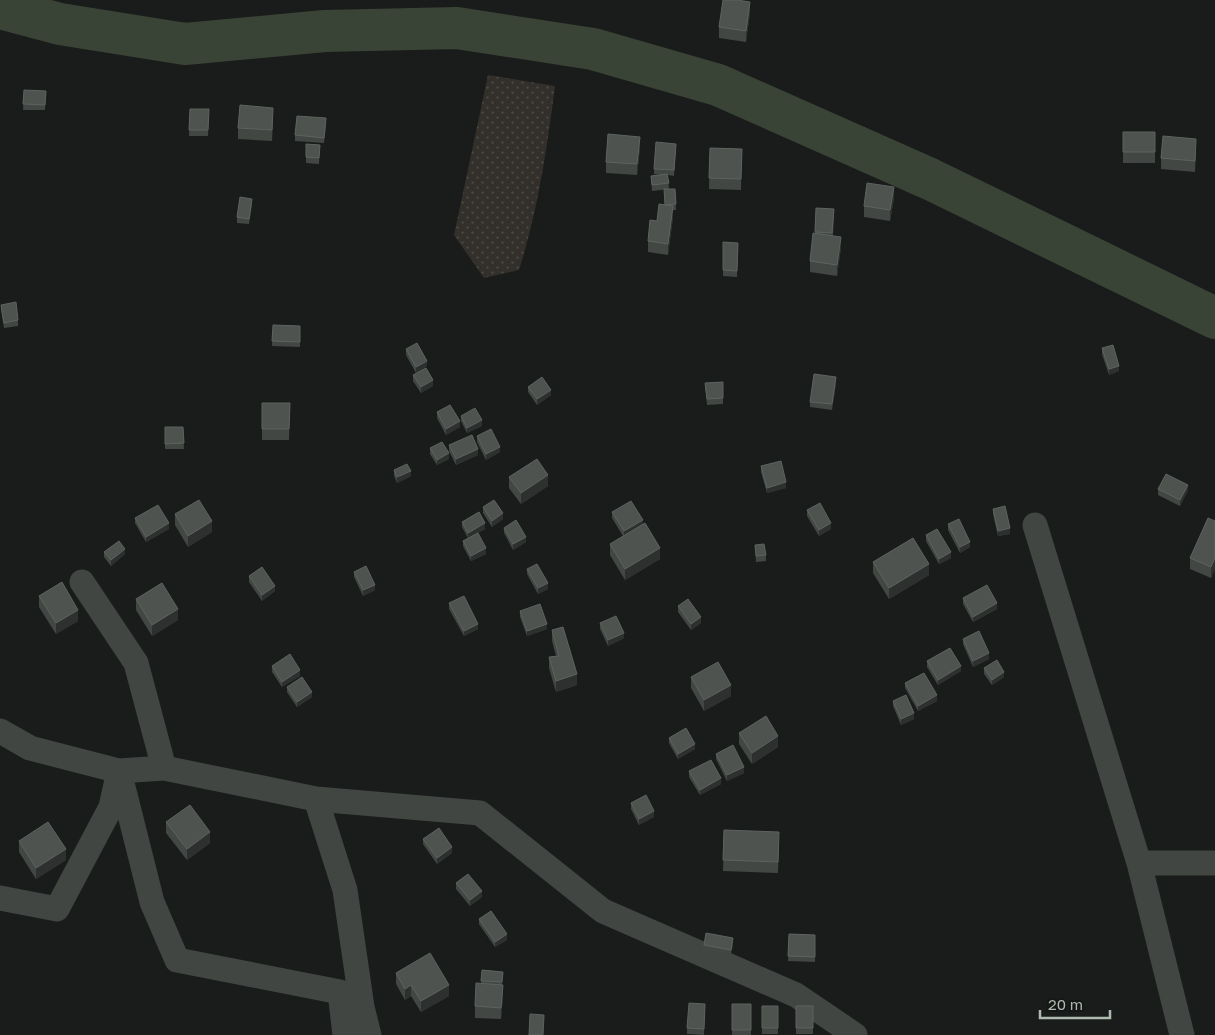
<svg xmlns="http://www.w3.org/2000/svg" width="1215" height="1035" font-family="'Golos Text',sans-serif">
  <defs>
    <pattern id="grass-dots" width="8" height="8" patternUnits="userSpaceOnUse" patternTransform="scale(1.25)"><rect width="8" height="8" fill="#332f2b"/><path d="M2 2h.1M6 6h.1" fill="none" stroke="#4e4b47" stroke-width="1.8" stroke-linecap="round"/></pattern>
  </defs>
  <rect width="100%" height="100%" fill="#1a1c1b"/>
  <path fill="url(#grass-dots)" d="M488,75L555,86C547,148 538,210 519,270L484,278L454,235Z"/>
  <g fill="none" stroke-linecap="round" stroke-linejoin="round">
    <path stroke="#394436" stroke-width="42" d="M0,8L60,24L185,44L325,31L457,28L593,49L718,85L930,179L1215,318"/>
    <path stroke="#414642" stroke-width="25" d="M1035,525L1139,863L1182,1035
      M82,582L136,663L164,768
      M0,731L30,748L119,771L152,902L177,960L340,992L345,1035
      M316,799L345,890L362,1007L369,1035
      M1139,863H1215
      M0,898L57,909L111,807L119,771L164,768L316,799L480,813L603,911L796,995L855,1035"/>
  </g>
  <path fill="#424743" d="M750,13L746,42L719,38V27Z
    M24,90L46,91L45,110H23Z
    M190,109H209L208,136H189Z
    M273,119L272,141L238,139V128Z
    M326,124L324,143L295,141V135Z
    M1123,132H1155V163H1123Z
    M306,144L320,145L319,164L306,163Z
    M640,148L637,175L606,173V162Z
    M710,148L742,149L741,190L709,189Z
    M676,149L674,176L668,175L669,189L652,191L651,176L662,175L654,174V169Z
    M1196,150L1195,172L1161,169V158Z
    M675,189L676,210H673V217L668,255L648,252V241L664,205Z
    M894,198L890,221L864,217V206Z
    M252,204L249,224L237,223V217Z
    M816,208L834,209L833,236L841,248L837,276L810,272V261L815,234Z
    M723,242L738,243L737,277L723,276Z
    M1,305L18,320V326L4,328L1,310Z
    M273,325L300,326V347L272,346Z
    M1102,348L1119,371L1109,375L1102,354Z
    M406,349L427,366L416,373L406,355Z
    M413,375L433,386L421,393L413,381Z
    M723,382V404L707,405L705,383Z
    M836,383L832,410L810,407V402Z
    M528,387L551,395L537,405L528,392Z
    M262,403H290L289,440H262Z
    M437,412L460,427L446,435L437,418Z
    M461,416L482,426L467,433L461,421Z
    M165,427H183L184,449H165Z
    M477,436L500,452L486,460L477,442Z
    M449,445L478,455L456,465L449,451Z
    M430,448L449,459L437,465L430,454Z
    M761,466L786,488L767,493L761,472Z
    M394,470L411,476L397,483L394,476Z
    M509,477L548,486L521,504L509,488Z
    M1158,489L1188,490L1180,506L1158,495Z
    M483,507L503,519L492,527L483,513Z
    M993,509L1010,534L998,536L993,514Z
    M807,510L831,529L819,536L807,516Z
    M612,512L643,524L660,559L625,580L610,555V544L623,536L612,518Z
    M175,514L212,532L188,547L175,525Z
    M135,518L169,529L146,542L135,523Z
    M1215,521V569L1211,578L1190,569V558Z
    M462,522L485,529L476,534L486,554L471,561L463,546V541L468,538L462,527Z
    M948,524L970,547L960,553L948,530Z
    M504,528L526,542L513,550L504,533Z
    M926,535L951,558L939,564L926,541Z
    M755,545L766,555V561L756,562Z
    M104,552L125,554L111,566L104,557Z
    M873,562L929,575L889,599L873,573Z
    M527,569L548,589L538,594L527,574Z
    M354,572L375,590L363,596L354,577Z
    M249,576L275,591L262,601L249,582Z
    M39,596L78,621L56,634L39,607Z
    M963,598L997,609L973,622L963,604Z
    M136,599L178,620L152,636L136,610Z
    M449,603L478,629L464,636L449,609Z
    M678,606L701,623L691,630L678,612Z
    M520,611L547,629L527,636L520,617Z
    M600,623L624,638L608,646L600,629Z
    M552,630L577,685L556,692L549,668V657L556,656L552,641Z
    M963,639L989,659L973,667L963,644Z
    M927,661L961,671L938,685L927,667Z
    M272,666L300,676L282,687L272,672Z
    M984,668L1004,677L992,685L984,674Z
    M691,677L731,696L704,711L691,688Z
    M905,683L937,701L918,711L905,688Z
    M287,687L312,697L297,707L287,692Z
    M893,701L914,719L901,725L893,706Z
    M739,733L778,747L752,764L739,744Z
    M669,738L695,749L678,759L669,743Z
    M716,754L744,773L727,781L716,759Z
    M689,771L721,784L700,795L689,777Z
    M631,803L654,817L639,825L631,809Z
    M166,822L210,843L187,860L166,833Z
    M724,830L779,843L778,873L723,871Z
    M423,839L452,853L437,864L423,844Z
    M19,841L66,860L36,879L19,852Z
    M456,883L482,897L470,906L456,889Z
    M479,919L507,940L495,947L479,924Z
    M789,934L815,935V962L788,961Z
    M733,944L731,955L704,950V945Z
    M482,970L503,972L502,985L503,996L501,1019L475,1018V1006L481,983Z
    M396,973L449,996L421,1012L411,996L405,1000L396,984Z
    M705,1004L704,1035L687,1034V1028Z
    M732,1004H751V1035H732Z
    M762,1006H778V1034H762Z
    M796,1006H813V1034H796Z"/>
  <path fill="#2d302e" d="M750,2V13L746,42V31Z
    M273,108V119L272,141V130Z
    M640,137V148L637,175V164Z
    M1196,139V150L1195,172V161Z
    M894,187V198L890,221V210Z
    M673,206V217L668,255V244Z
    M841,237V248L837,276V265Z
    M427,361V366L416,373V367Z
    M1119,366V371L1109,375V369Z
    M836,377V383L832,410V404Z
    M433,380V386L421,393V387Z
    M551,390V395L537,405V399Z
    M482,420V426L467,433V428Z
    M460,421V427L446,435V429Z
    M500,447V452L486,460V454Z
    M478,449V455L456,465V459Z
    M449,453V459L437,465V460Z
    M411,471V476L397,483V477Z
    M548,475V486L521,504V493Z
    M786,482V488L767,493V488Z
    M1188,485V490L1180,506V500Z
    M503,513V519L492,527V521Z
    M643,520V525L624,537V531Z
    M212,521V532L188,547V536Z
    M169,523V529L146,542V537Z
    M485,523V529L468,538V533Z
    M831,523V529L819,536V530Z
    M1010,528V534L998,536V531Z
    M526,537V542L513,550V544Z
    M970,542V547L960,553V547Z
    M486,548V554L471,561V556Z
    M660,548V559L625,580V569Z
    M125,549V554L111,566V560Z
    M951,552V558L939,564V559Z
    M1215,558V569L1211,578V567Z
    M929,564V575L889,599V588Z
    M548,583V589L538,594V588Z
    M375,585V590L363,596V590Z
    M275,586V591L262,601V595Z
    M997,603V609L973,622V617Z
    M178,609V620L152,636V625Z
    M78,610V621L56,634V623Z
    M701,617V623L691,630V624Z
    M478,624V629L464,636V631Z
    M547,624V629L527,636V631Z
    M624,633V638L608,646V640Z
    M989,653V659L973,667V661Z
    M961,666V671L938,685V680Z
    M300,670V676L282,687V682Z
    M1004,672V677L992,685V680Z
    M577,674V685L556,692V681Z
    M731,685V696L704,711V700Z
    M312,692V697L297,707V702Z
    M937,695V701L918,711V706Z
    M914,713V719L901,725V719Z
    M778,736V747L752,764V753Z
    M695,744V749L678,759V754Z
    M744,767V773L727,781V775Z
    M721,778V784L700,795V790Z
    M654,811V817L639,825V819Z
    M210,832V843L187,860V849Z
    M452,847V853L437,864V858Z
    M66,849V860L36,879V868Z
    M482,891V897L470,906V900Z
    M507,934V940L495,947V942Z
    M733,938V944L731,955V950Z
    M411,985V996L405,1000V989Z
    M449,985V996L421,1012V1001Z
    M503,985V996L501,1019V1008Z"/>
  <path fill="#4e534f" stroke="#5d635e" d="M723,0H737L750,2L746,31L719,27Z
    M24,90L46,91L45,105L23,104Z
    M240,105L273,108L272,130L238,128Z
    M190,109H209L208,130H189Z
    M297,116L326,118L324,138L295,135Z
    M1123,132H1155V152H1123Z
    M608,134L640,137L637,164L606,162Z
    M1163,136L1196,139L1195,161L1161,158Z
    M656,142L676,144L674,170L654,169Z
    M306,144L320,145L319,158L306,157Z
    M710,148L742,149L741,179L709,178Z
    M667,174L669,183L652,185L651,176Z
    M867,183L894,187L890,210L864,206Z
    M664,189H675L676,204L665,205Z
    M240,197L252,199L249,219L237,217Z
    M659,204L673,206L668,244L648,241L650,220L657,221Z
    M816,208L834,209L832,233L815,232Z
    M813,233L841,237L837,265L810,261Z
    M723,242L738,243L737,271L723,270Z
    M16,302L18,320L4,323L1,305Z
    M273,325L300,326V342L272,341Z
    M417,343L427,361L416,367L406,349Z
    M1113,345L1119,366L1109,369L1102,348Z
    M426,368L433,380L421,387L413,375Z
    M814,374L836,377L832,404L810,402Z
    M542,377L551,390L537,399L528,387Z
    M723,382V398L707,399L705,383Z
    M262,403H290L289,429H262Z
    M450,405L460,421L446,429L437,412Z
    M475,408L482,420L467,428L461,416Z
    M165,427H183L184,443L165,444Z
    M491,429L500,447L486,454L477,436Z
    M472,435L478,449L456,459L449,445Z
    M442,442L449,453L437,460L430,448Z
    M537,459L548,475L521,493L509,477Z
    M781,461L786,482L767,488L761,466Z
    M407,464L411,471L397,477L394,470Z
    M1166,474L1188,485L1180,500L1158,489Z
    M199,500L212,521L188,536L175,514Z
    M494,500L503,513L492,521L483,507Z
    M631,501L643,520L624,531L612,512Z
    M820,503L831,523L819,530L807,510Z
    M158,505L169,523L146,537L135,518Z
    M1005,506L1010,528L998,531L993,509Z
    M479,512L485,523L468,533L462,522Z
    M1208,518L1215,521V558L1211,567L1190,558Z
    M959,519L970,542L960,547L948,524Z
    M516,520L526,537L513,544L504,528Z
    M645,523L660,548L625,569L610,544Z
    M937,529L951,552L939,559L926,535Z
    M478,533L486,548L471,556L463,541Z
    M913,538L929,564L889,588L873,562Z
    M119,541L125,549L111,560L104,552Z
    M764,544L766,555L756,556L755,545Z
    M537,564L548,583L538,588L527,569Z
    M366,566L375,585L363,590L354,572Z
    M262,567L275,586L262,595L249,576Z
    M62,582L78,610L56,623L39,596Z
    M162,583L178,609L152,625L136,599Z
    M987,585L997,603L973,617L963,598Z
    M464,596L478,624L464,631L449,603Z
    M688,599L701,617L691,624L678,606Z
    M540,604L547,624L527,631L520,611Z
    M616,616L624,633L608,640L600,623Z
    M563,627L577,674L556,681L549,657L559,656L552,630Z
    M979,631L989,653L973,661L963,639Z
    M950,648L961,666L938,680L927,661Z
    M290,654L300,670L282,682L272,666Z
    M997,660L1004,672L992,680L984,668Z
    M718,662L731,685L704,700L691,677Z
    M924,673L937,695L918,706L905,683Z
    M302,677L312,692L297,702L287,687Z
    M906,695L914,713L901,719L893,701Z
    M766,716L778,736L752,753L739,733Z
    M686,728L695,744L678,754L669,738Z
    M733,745L744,767L727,775L716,754Z
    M711,760L721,778L700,790L689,771Z
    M646,795L654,811L639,819L631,803Z
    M190,805L210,832L187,849L166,822Z
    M48,822L66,849L36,868L19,841Z
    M439,828L452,847L437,858L423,839Z
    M724,830L779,832L778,862L723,860Z
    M468,874L482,891L470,900L456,883Z
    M491,911L507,934L495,942L479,919Z
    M706,933L733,938L731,950L704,945Z
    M789,934L815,935V957L788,956Z
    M430,953L449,985L421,1001L411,985L405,989L396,973Z
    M482,970L503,972L502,982L481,981Z
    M476,983L503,985L501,1008L475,1006Z
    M689,1003L705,1004L704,1029L687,1028Z
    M732,1004H751V1030H732Z
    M762,1006H778V1028H762Z
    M796,1006H813V1028H796Z
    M530,1014L544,1015L543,1035H529Z"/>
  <path d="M1040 1010v8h70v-8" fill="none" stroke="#aebaaf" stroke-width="2.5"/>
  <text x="1048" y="1010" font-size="15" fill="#aebaaf" stroke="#151716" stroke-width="4" paint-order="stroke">20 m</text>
</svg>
